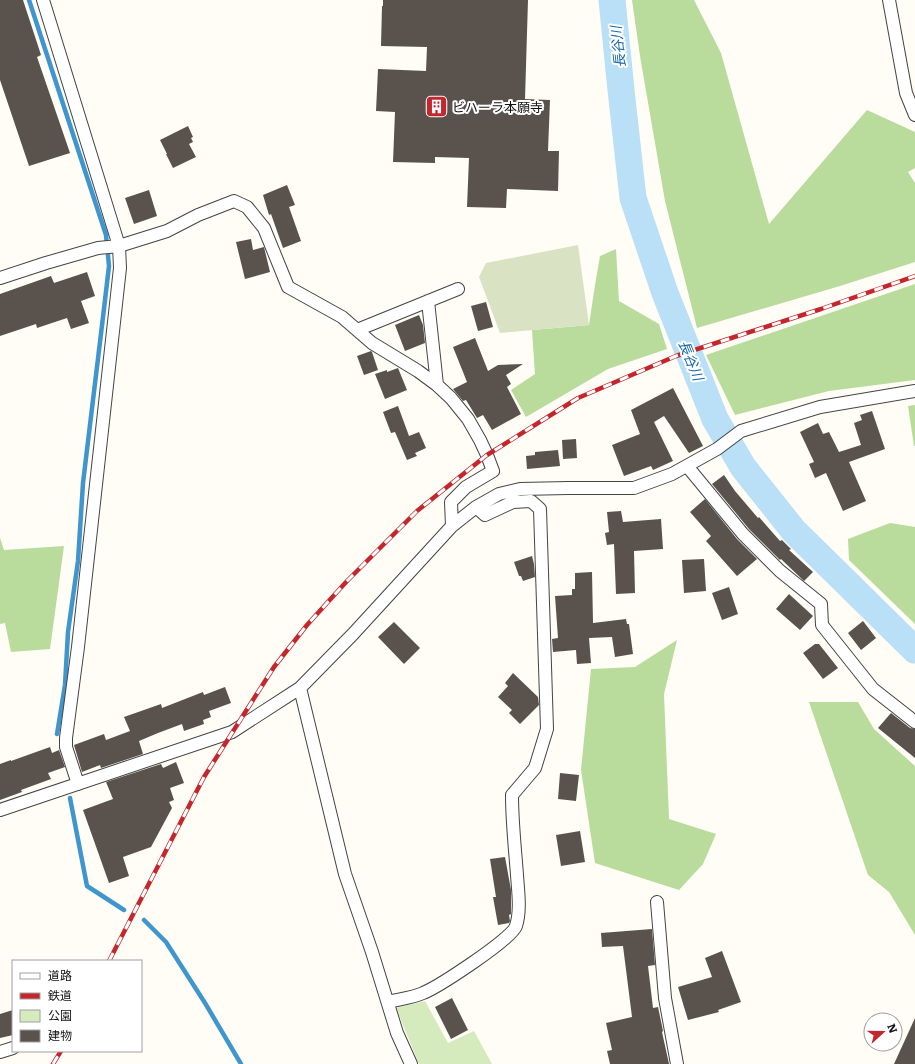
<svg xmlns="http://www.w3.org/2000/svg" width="915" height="1064" font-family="Literata,'Noto Sans JP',serif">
  <rect width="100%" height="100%" fill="#fffdf5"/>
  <path fill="#d5ebbd" d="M425,1001L448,1043L474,1031L492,1064H419L396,1008Z"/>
  <path fill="#b9dc9c" d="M632,0H694L721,53L769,224L867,110L915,132V168L908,172L915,183V262L840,286L697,328L665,201L640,56Z
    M616,249L619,301L659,324L667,349L608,369L526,417L511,390L535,374L532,330L589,325L595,285L600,256Z
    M915,284V380L829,391L735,415L706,355Z
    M915,405V446H914L908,406Z
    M890,523L915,527V624L849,560L848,539Z
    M0,538L4,550L64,546L50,649L11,652L5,623L0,624Z
    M677,640L664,694L669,819L716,834L703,864L679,890L595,863L581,770L591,669L635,667Z
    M809,702H858L874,729L915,766V935L889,892L868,875Z"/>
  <path fill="#d9e3c4" d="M578,245L589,325L500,333L479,277L486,263Z"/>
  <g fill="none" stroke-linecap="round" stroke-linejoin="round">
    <path stroke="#3f96cf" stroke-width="4.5" d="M29,0L106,235L109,266L103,317L83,483L78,561L68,632L65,685L57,734
      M70,798L87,886L124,910
      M144,920L166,942L205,1003L241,1064"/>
    <path stroke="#b9e0f7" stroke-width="27" d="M612,0L621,90L633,198L665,293L715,419L743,467L794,531L915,650"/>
  </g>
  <path fill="#5a524d" d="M0,0H23L41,55L37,57L70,153L29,166L0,80Z
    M383,0H528L525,99L550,100L548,151H559L558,191L507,189L506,208L467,207L469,158L435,157V163L393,162L395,112L376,111L378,69L426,71L427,47L381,46L382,6H383Z
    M188,126L193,137L191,138L193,142L189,144L196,157L173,168L166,154H167L160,140Z
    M287,185L295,205L289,207L301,241L283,248L271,214L269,215L263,195Z
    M149,190L157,216L134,224L125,198Z
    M251,239L253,250L264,247L270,272L245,279L236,242Z
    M87,272L95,296L81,301L89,323L71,329L67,318L37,328L36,324L0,336V294L51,276L54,283Z
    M486,302L493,327L478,331L471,306Z
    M419,315L423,325L425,343L405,351L395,325Z
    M475,338L488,371L498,365L523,364L506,375L511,384L507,387L521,414L492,430L483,415L477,418L466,400L463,401L453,389L467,382L453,347Z
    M371,351L372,352L378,370L364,375L357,356Z
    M398,368L407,390L385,399L375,374L387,370V372Z
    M673,388L703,446L689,453L664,416L654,422L673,461L653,470L651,466L624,476L612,445L640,434L631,410Z
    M398,406L409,436L419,432L426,448L415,453L417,456L407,460L395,432L391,433L383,412Z
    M872,411L885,449L849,462L866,501L843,511L826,473L815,478L809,464L814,462L800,432L818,423L823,434L829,432L839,452L861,445L854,423L862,420L860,415Z
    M576,439L577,458L563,459L562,440Z
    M558,450L560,466L527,469L526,456L535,455V452Z
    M724,475L735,491L758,518L759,517L780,541L782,540L791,549L789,550L813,572L804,581L781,559L780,560L749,529L712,484Z
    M705,499L737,539L757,559L737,576L706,541L711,536L690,512Z
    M621,511L623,522L661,519L663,549L634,551L635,593L616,594L614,544L607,545L605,533L609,532L607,512Z
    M532,556L534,564L535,577L523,581L521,576H519L514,562Z
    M704,559L706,591L684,593L682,560Z
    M592,572L593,623L626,619L627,624H629L633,654L615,657L612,637L589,638L591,663L577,664L576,650L553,652L552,639L558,638L555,596L572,595V589H575V573Z
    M729,587L738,614L722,620L712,593Z
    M789,594L813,616L800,630L776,609Z
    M863,621L876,638L861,650L848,633Z
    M394,622L420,648L404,664L378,637Z
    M815,644H819L838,668L823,679L803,653Z
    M513,673L538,697L539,705L520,724L509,713L512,710L498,697L508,686L505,683Z
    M225,687L231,703L209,711L211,717L203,720L204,724L184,731L182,724L158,733L139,741L143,754L101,768L100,765L82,772L74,745L104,734L106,740L130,731L124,717L161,704L162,708L203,692L204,695Z
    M891,713L910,728L915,729V758L878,728Z
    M50,747L52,753L59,750L65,767L48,773L51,779L21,790L22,792L0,800V764L11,760V761Z
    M176,762L184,783L170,788L174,800L169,802L172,808L151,847L123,857L129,876L109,883L83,810L113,799L106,782L161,764L163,768Z
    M560,773L579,775L576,801L558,799Z
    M580,831L585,862L561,866L556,835Z
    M505,857L511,890V914L509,915L510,921L509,923L498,925L493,897H496L490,859Z
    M652,929L655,965L648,966L653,1008L658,1007L663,1031L662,1032L669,1064H610L607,1051L612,1050L606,1023L632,1017L623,946L602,947L601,933Z
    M722,951L741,1002L718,1010L719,1012L688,1020L678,987L712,977L705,958Z
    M452,998L468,1030L451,1039L435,1007Z
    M13,1010V1035L0,1038V1014Z
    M915,1018V1064H894Z"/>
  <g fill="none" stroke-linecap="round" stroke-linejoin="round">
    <defs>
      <path id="street" d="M43,0L119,246L120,268L78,647L66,738V747L78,784
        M889,0L906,93L915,115
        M0,278L46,263L98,248L119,246L167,231L198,215L234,201L247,207L264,228L288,287L342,317L372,343L418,371L437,385L451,398L468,419L480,440L487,455L493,471L466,487L451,502L452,526
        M428,301L437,385
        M357,330L458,289
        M687,466L743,534L780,571L821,604L822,625L873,689L915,722
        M300,688L345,874L372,952L397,1033L411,1064
        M0,810L232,732L300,688L353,634L452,526L476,507L499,494L520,489L568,488H634L672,474L717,449L741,431L820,407L915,391
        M657,902L665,998L677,1064
        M388,1002C399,999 412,998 423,993C438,987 512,939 516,926C521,910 518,891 517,875C515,848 512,822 512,795L535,768L547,729L540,509L531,501L513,502L485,515L476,507
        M0,1052L13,1048"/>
    </defs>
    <use href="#street" stroke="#444" stroke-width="14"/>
    <use href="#street" stroke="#fff" stroke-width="12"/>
    <defs>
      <path id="rail" d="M109,961L204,777L274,667L307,625L347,581L417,511L487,455L578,398L676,356L821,309L915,276
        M53,1064L61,1051"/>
    </defs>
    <use href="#rail" stroke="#c4262e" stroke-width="4.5"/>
    <use href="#rail" stroke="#fff" stroke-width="3" stroke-dasharray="9" stroke-linecap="butt"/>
  </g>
  <defs>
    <symbol id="building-square" viewBox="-11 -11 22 22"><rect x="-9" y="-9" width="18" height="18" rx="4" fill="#c4262e" stroke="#fff"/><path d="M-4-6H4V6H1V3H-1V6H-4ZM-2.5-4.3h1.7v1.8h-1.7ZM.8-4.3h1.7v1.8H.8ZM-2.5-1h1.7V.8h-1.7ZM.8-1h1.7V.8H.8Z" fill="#fff"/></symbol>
  </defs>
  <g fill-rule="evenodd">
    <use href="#building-square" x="424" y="94" width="25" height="25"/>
  </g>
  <g text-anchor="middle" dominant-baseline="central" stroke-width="4" stroke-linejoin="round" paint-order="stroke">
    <g font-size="13" fill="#111" stroke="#fff" text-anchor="start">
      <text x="452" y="106">ビハーラ本願寺</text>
    </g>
    <g font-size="14" font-style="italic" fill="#1768a6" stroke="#fff">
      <text transform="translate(617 47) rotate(-96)">長谷川</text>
      <text transform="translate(692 360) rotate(68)">長谷川</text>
    </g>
  </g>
  <rect x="12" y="960" width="130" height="92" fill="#ffffff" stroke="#a0a0a0"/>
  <rect x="20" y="973" width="20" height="6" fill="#ffffff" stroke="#a0a0a0"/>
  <text x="48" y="980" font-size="12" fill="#111111">道路</text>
  <rect x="20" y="993" width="20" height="6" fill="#c4262e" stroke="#a0a0a0"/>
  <text x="48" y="1000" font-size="12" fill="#111111">鉄道</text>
  <rect x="20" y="1010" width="20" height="12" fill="#d5ebbd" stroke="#a0a0a0"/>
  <text x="48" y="1020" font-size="12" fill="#111111">公園</text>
  <rect x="20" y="1030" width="20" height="12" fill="#5a524d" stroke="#a0a0a0"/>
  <text x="48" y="1040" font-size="12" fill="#111111">建物</text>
  <g transform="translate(883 1032) rotate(69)"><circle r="19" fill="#ffffff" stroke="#a0a0a0"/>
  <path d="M0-3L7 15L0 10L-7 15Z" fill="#c4262e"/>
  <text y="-6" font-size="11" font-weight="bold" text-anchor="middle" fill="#111111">N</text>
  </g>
</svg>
